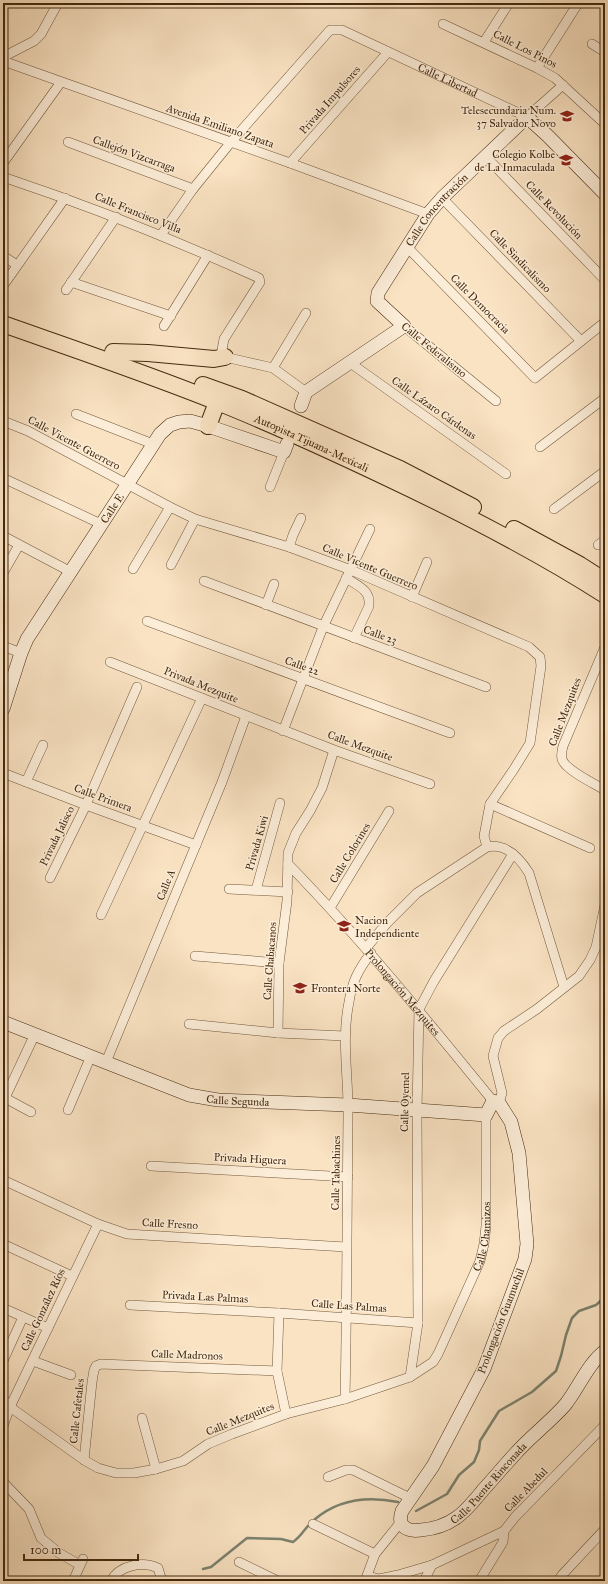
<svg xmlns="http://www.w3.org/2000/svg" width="608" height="1584" font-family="'IM FELL Great Primer',serif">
  <rect width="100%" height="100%" fill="#fae3c3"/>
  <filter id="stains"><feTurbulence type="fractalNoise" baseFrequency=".005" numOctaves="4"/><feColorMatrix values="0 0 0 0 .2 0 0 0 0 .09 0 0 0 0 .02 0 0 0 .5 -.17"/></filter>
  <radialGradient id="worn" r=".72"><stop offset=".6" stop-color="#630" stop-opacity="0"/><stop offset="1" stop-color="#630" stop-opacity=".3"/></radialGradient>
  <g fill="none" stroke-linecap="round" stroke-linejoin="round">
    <path stroke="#7b826f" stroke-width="2.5" d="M605,1205L602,1212L605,1223
      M416,1511L447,1494L459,1475L474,1462L479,1450L480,1441L499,1411L532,1392L556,1371L561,1356L566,1335L572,1318L579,1311L596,1305L605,1297
      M203,1569L211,1567L247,1538L281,1539L293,1542C303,1535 305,1527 314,1520C338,1499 368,1496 398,1502"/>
    <defs>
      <g id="street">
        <path d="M443,24L537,68L555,78L605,124"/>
        <path d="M484,42L509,3"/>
        <path d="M592,44L605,52"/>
        <path d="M3,57L34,41L41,34L58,3"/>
        <path d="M3,61L290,163L428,214"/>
        <path d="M537,68L577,5"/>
        <path d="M68,142L193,189"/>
        <path d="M486,157L605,280"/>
        <path d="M3,163L61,82"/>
        <path d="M290,163L388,52"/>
        <path d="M3,177C90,206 175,240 259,278L260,282L224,339L222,350L225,357L273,368L306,392"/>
        <path d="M442,198L581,341"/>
        <path id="s1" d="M161,235L193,189L231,142L330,30H342L527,117L563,85"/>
        <path d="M408,248L535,378L605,322"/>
        <path d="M3,256L17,265"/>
        <path d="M71,282L171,316"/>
        <path d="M5,283L65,198"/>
        <path d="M66,290L116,217"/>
        <path d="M164,326L208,255"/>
        <path d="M404,326L496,401"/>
        <path d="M349,362L506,474"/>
        <path d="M273,368L306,313"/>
        <path d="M76,414L153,444"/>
        <path d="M3,421L28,431L170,507L195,519L289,547L351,570L529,647L540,657L541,666L530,743L514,769L490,804L484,836L487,847"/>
        <path d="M540,447L605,398"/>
        <path d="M3,478L101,524"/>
        <path d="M270,487L284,452"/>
        <path d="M554,509L605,471"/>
        <path d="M3,536L71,572"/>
        <path d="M598,545L605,540"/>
        <path d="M289,547L293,535L301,518"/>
        <path d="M171,565L195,519"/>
        <path d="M133,569L170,507"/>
        <path d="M3,573L19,545"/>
        <path d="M346,578C358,586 371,590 369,606L354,638"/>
        <path d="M204,581L486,687"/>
        <path d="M412,597L427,562"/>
        <path d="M266,605L274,584"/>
        <path d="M147,621L450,733"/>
        <path d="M3,646L21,653"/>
        <path d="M605,647L563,746C562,750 561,755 562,759C565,770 595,784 605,790"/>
        <path d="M110,662L334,750L430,784"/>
        <path d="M283,731L323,627L370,529"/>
        <path d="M3,773L86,805L196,845"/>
        <path d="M26,782L43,745"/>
        <path d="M490,804L590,848"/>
        <path id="s2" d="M288,864C361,939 427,1020 493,1101"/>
        <path d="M50,878L85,807L137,687"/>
        <path d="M229,889L288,892"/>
        <path d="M256,890L280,803"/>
        <path d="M330,908L389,811"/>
        <path d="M101,915L202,698"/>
        <path d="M366,948L387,923L417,893L487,847C506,843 519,857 529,873L564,987"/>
        <path d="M195,956L279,963"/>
        <path d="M189,1024L278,1033L345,1036"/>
        <path d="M278,1033L279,963L287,901L288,853L296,833L310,811L322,788L334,750"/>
        <path d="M106,1062L222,782L246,716"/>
        <path d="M5,1098L31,1112"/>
        <path d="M3,1102L35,1034"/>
        <path d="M499,1103L502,1093L493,1056L498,1038L504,1031L537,1009L579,976L590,960L596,947L605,905"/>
        <path d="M68,1110L91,1056"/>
        <path d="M151,1166L348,1177"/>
        <path d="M3,1180L98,1224L127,1234L346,1247"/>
        <path d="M3,1244L72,1276"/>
        <path d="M130,1305L279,1313L418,1323"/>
        <path d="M3,1308L48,1328"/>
        <path d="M279,1313L277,1371L286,1414"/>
        <path d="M3,1361L23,1317"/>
        <path d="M33,1361L71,1375"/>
        <path d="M410,1377L418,1323L417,1111L419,1009L434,981L513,854"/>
        <path id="s3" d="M3,1399L10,1407L84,1460L98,1468L116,1473H134L156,1469L183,1461L208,1444L232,1434L286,1414L345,1399L410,1377L433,1362L438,1354L480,1261L484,1244L486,1226V1115"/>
        <path d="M345,1399C347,1305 347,1211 348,1117C349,1079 341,1040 349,1002C352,982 358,970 371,953"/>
        <path d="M142,1418L156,1469"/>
        <path d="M3,1426L10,1407L98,1224"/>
        <path d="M84,1460L92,1382L94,1370L96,1366L101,1364L277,1371"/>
        <path d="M328,1477L346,1470H353L410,1498"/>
        <path d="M3,1482L29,1509L41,1538L59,1553L80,1565"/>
        <path d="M313,1524L375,1554"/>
        <path d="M239,1562L278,1581"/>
        <path d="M368,1576L379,1579L398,1575L432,1565L504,1531"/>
        <path d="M73,1581L83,1559"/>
        <path d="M111,1581C119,1565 143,1561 158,1568L162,1581"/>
        <path d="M365,1581L375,1554L400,1523"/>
        <path d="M424,1581L432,1565"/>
        <path d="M479,1581L503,1542L504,1531L515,1517L605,1425"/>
        <path d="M558,1581L562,1575L605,1529"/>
      </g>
      <g id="secondary">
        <path id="s4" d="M301,406L306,392L404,326L377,301L378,293L428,214L442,198L527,117L548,136L605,194"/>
        <path id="s5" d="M3,709L21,653L27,639L160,434L170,425L179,422L190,421L208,426L284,452L287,444"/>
        <path id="s6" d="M3,1022L189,1095L218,1100L348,1105L486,1115L493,1101L499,1103L511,1122L519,1153L527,1244L525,1259L484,1369L433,1466L402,1511C397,1526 406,1532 421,1530C433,1529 446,1525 456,1518C466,1511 475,1500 483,1490C494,1478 504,1466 515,1454C531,1436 550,1422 565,1405C578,1389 588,1363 605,1351"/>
      </g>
      <g id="highway">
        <path id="s7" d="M3,324C74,349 145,373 215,401C273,424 329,450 386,477C460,512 535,550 605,595"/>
        <path d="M113,352L148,353L214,359L225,357"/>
        <path d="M203,385L242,399L400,469L473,507"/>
        <path d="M208,426L217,402"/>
        <path d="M514,529L580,565L605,581"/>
      </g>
    </defs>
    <use href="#street" stroke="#72583b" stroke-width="10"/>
    <use href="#secondary" stroke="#44290e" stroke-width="14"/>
    <use href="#highway" stroke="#44290e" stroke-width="18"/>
    <use href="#street" stroke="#fcedd8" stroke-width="9"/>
    <use href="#secondary" stroke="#fcedd8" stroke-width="13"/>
    <use href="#highway" stroke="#fae3c3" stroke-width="16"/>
  </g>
  <defs>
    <symbol id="school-bare" viewBox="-9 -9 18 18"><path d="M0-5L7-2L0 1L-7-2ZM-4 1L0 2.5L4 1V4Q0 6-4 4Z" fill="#8f2418" stroke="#fcedd8" stroke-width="2.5" paint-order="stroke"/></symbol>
  </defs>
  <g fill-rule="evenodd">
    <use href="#school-bare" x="557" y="106" width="20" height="20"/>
    <use href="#school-bare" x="556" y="150" width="20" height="20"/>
    <use href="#school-bare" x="334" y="916" width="20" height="20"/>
    <use href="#school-bare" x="290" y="978" width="20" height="20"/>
  </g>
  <g text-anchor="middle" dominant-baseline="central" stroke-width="3" stroke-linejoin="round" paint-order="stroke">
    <g font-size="11" fill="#44290e" stroke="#fcedd8">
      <text transform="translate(525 49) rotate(27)">Calle Los Pinos</text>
      <text stroke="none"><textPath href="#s1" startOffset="395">Calle Libertad</textPath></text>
      <text transform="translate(330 100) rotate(-49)">Privada Impulsores</text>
      <text transform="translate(220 126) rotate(19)">Avenida Emiliano Zapata</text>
      <text transform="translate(134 154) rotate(20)">Callejón Vizcarraga</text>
      <text transform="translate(554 210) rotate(46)">Calle Revolución</text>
      <text stroke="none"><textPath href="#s4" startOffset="280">Calle Concentración</textPath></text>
      <text transform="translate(138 213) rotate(22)">Calle Francisco Villa</text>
      <text transform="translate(520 261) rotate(46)">Calle Sindicalismo</text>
      <text transform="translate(480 304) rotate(45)">Calle Democracia</text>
      <text transform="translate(434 350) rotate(39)">Calle Federalismo</text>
      <text transform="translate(434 408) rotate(35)">Calle Lázaro Cárdenas</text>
      <text transform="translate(74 443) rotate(28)">Calle Vicente Guerrero</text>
      <text stroke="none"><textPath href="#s7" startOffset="331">Autopista Tijuana-Mexicali</textPath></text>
      <text stroke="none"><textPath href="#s5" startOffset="230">Calle E</textPath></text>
      <text transform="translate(370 567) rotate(23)">Calle Vicente Guerrero</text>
      <text transform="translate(380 635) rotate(20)">Calle 23</text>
      <text transform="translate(302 666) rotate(20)">Calle 22</text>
      <text transform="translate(201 685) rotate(22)">Privada Mezquite</text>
      <text transform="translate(565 712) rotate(-69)">Calle Mezquites</text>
      <text transform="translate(360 746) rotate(20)">Calle Mezquite</text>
      <text transform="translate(103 798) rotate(20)">Calle Primera</text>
      <text transform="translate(57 836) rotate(-64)">Privada Jalisco</text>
      <text transform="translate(257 843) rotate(-74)">Privada Kiwi</text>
      <text transform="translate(350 853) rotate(-59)">Calle Colorines</text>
      <text transform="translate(166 885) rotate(-68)">Calle A</text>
      <text transform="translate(270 961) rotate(-86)">Calle Chabacanos</text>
      <text stroke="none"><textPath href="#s2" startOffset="172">Prolongación Mezquites</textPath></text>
      <text stroke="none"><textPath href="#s6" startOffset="249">Calle Segunda</textPath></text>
      <text transform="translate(405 1102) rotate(-89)">Calle Oyemel</text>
      <text transform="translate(250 1159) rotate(3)">Privada Higuera</text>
      <text transform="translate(336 1173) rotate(-89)">Calle Tabachines</text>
      <text transform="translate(170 1224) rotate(3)">Calle Fresno</text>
      <text stroke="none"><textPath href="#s3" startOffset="612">Calle Chamizos</textPath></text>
      <text transform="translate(205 1297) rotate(3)">Privada Las Palmas</text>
      <text transform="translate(349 1306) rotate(4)">Calle Las Palmas</text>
      <text transform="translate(43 1310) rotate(-65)">Calle González Ríos</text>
      <text transform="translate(501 1321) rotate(-69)">Prolongación Guamuchil</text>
      <text transform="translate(187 1355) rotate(2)">Calle Madronos</text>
      <text transform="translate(77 1411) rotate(-84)">Calle Cafetales</text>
      <text transform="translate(240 1419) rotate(-22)">Calle Mezquites</text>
      <text stroke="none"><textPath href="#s6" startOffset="1082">Calle Puente Rinconada</textPath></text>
      <text transform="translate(526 1490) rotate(-46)">Calle Abedul</text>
    </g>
    <g font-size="11" fill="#44290e" stroke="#fcedd8" text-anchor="end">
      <text x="556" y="110">Telesecundaria Num.<tspan x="556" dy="13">37 Salvador Novo</tspan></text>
      <text x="555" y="154">Colegio Kolbe<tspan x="555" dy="13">de La Inmaculada</tspan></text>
      <text x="355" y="920" text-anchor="start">Nacion<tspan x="355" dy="13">Independiente</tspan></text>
      <text x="311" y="988" text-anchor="start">Frontera Norte</text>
    </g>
  </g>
  <rect width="608" height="1584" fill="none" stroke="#fae3c3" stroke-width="16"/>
  <rect x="4" y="4" width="600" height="1576" fill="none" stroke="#44290e" stroke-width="2"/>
  <rect x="8" y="8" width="592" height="1568" fill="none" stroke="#44290e"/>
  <path d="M24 1554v6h114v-6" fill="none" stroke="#44290e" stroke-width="2"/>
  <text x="30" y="1554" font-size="12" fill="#44290e" stroke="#fcedd8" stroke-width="3" paint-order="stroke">100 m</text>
  <rect width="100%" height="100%" filter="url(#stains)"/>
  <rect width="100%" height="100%" fill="url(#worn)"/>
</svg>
